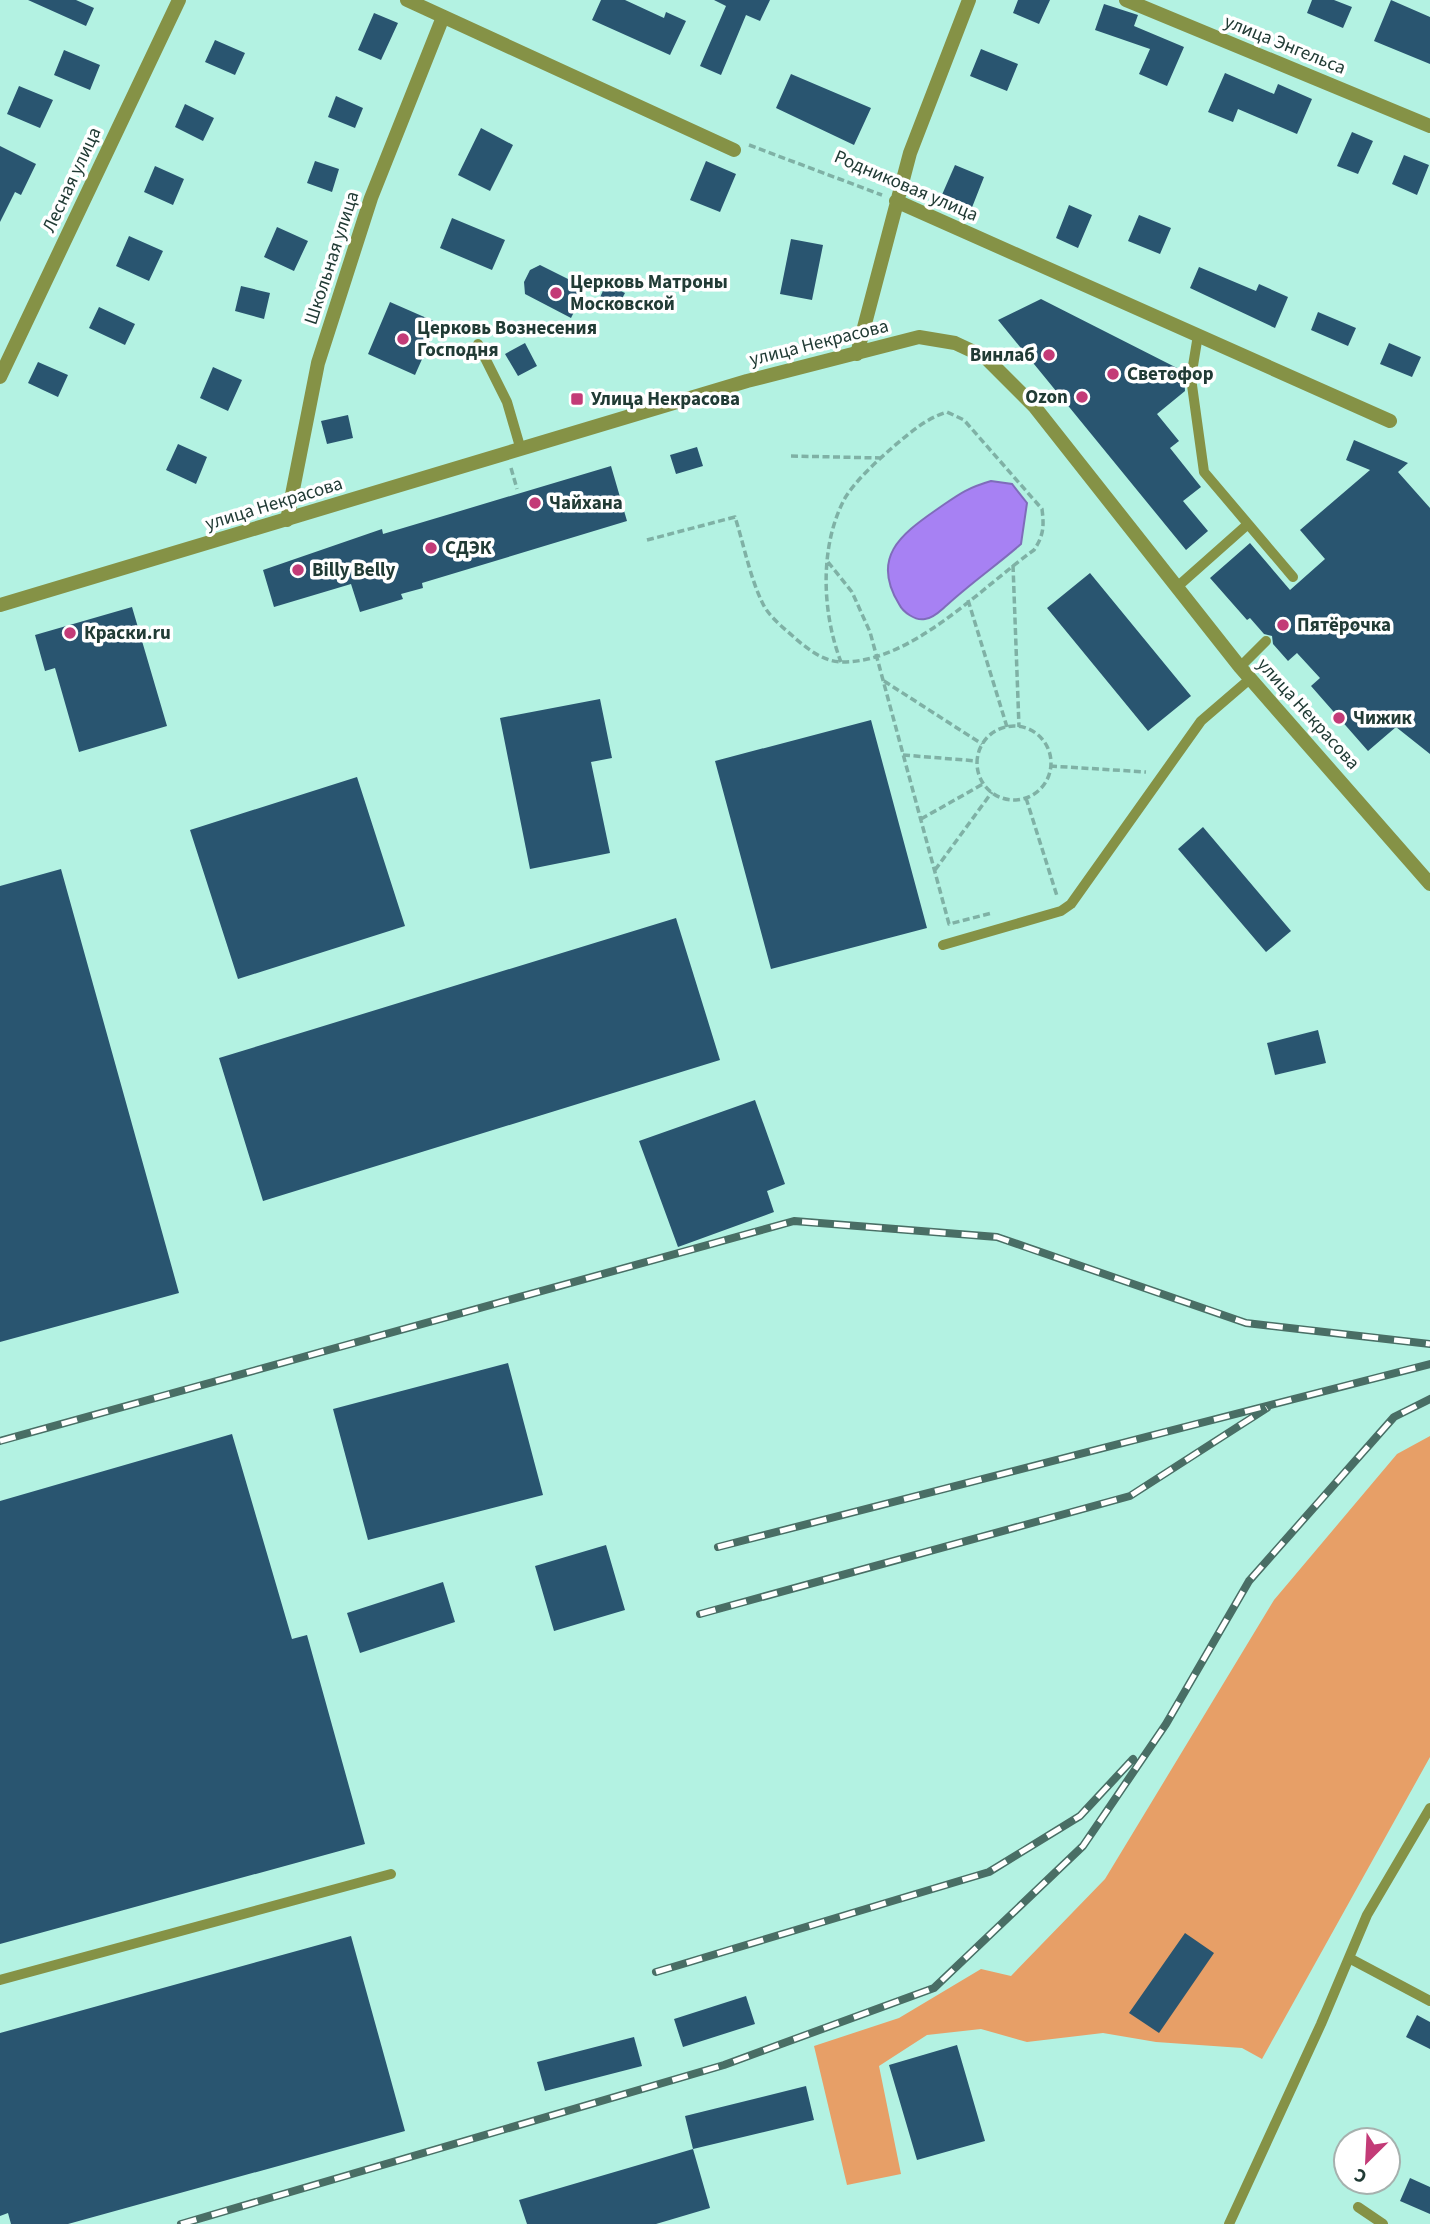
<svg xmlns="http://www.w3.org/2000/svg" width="1430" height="2224" font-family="'Source Sans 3',sans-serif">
  <rect width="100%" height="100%" fill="#b3f2e2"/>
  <path fill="#e79f67" d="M1430,1436V1757L1262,2059L1242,2048L1156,2042L1103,2033L1027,2042L981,2029L927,2035L879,2066L901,2174L847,2185L814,2046L899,2018L981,1969L1011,1976L1105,1879L1274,1600L1397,1454Z"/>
  <path fill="#a781f3" stroke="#7f6cba" stroke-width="2" d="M991,481L1012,484L1027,503L1021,544C997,565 971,583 947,605C941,610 934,618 925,619C915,621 903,612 899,604C871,558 900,535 936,510C958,495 964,489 991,481Z"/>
  <path fill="#295570" d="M28,0H76L94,8L86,26Z
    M601,0H625L664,18L666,12L686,21L670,55L592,20Z
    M714,0H770L760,21L746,15L721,75L700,66L726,6Z
    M1018,0H1050L1039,24L1013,13Z
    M1312,0H1334L1352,7L1343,28L1307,13Z
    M1391,0L1430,17V64L1374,41Z
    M1104,4L1138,15L1134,26L1184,47L1167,86L1139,74L1150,49L1095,30Z
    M374,13L398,23L381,60L358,50Z
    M215,40L245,53L235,75L205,62Z
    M981,49L1018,64L1007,91L970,76Z
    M64,50L100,65L90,90L54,75Z
    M1225,73L1274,94L1278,84L1312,99L1297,134L1238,109L1233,122L1208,112Z
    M791,74L871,108L854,145L776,108Z
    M19,86L53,100L40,128L7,114Z
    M336,96L363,108L355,128L328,117Z
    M185,104L214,118L203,141L175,127Z
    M481,128L513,145L490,191L458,175Z
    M1352,132L1373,141L1358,174L1337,166Z
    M0,146L36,164L21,195L15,192L0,222Z
    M1404,155L1429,165L1417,195L1392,184Z
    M315,161L339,169L332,192L307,183Z
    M706,161L736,174L720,212L690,200Z
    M955,165L984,177L971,210L941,197Z
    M155,166L184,179L173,205L144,192Z
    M1069,205L1092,215L1078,248L1056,238Z
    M1139,215L1171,228L1160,254L1128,241Z
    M452,218L505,240L492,270L440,248Z
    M277,227L308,241L294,271L264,257Z
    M129,236L163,251L149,281L116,266Z
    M791,239L823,245L812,300L780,294Z
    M540,265L586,288L571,318L525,294L524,282L530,270Z
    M1199,267L1256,291L1259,284L1288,297L1275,328L1190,288Z
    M606,284L625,293L616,310L598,302Z
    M241,286L270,293L264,319L235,311Z
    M1041,299L1179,369L1184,375L1185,391L1157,414L1179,441L1170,448L1201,487L1183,501L1208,531L1186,550L998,320Z
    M390,302L438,323L415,375L368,354Z
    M99,307L135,324L125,345L89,328Z
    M1318,312L1356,328L1348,346L1311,330Z
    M525,343L537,366L518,376L505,354Z
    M1389,343L1421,357L1412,377L1380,364Z
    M38,362L68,375L58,397L28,383Z
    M213,367L242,380L228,411L200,398Z
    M348,415L353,438L327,444L321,421Z
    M1354,440L1408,463L1398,472L1430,508V754L1396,727L1368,751L1311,686L1320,678L1297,653L1288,661L1273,644L1272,636L1264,634L1250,618L1247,620L1210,578L1250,543L1290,590L1325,559L1300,530L1370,470L1346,460Z
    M178,444L207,457L196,484L166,470Z
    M697,447L703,466L676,474L670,455Z
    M611,466L627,521L422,583L423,588L401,594L403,599L360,612L351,584L274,607L263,570L382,529L383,534Z
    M1090,573L1191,696L1148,731L1047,608Z
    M132,607L167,726L79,752L55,668L45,671L35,635Z
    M600,699L612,758L591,762L610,853L530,869L500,718Z
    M871,720L927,928L771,969L715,761Z
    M357,777L405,926L238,979L190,830Z
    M1203,827L1291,931L1266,952L1178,849Z
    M61,869L179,1293L0,1342V886Z
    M676,918L720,1060L263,1201L219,1058Z
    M1318,1030L1326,1063L1275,1075L1267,1043Z
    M755,1100L785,1184L767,1191L774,1212L678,1247L639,1141Z
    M508,1363L543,1495L368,1540L333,1409Z
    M232,1434L292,1639L307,1635L365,1844L0,1944V1501Z
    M606,1545L625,1610L554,1631L535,1566Z
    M443,1582L455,1622L360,1653L347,1613Z
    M1185,1933L1214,1953L1159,2033L1129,2013Z
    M351,1936L405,2131L68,2224H11L8,2213L0,2216V2033Z
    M746,1996L755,2024L683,2047L674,2019Z
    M1417,2015L1430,2022V2049L1406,2037Z
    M634,2037L642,2066L545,2091L537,2062Z
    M957,2045L985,2141L917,2160L889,2065Z
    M806,2086L814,2120L693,2149L685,2116Z
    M693,2149L710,2208L656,2224H527L519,2200Z
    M1410,2178L1430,2187V2214L1400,2201Z"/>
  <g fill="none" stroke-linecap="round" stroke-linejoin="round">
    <path stroke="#7fb1a5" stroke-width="3.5" stroke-dasharray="7 3.5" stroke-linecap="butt" d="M749,145L882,195
      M791,456L881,458
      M511,468L517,489
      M647,540L735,517C744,545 750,578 763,604C770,618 784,628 796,639C809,650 824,662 843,662C912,662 981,588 1034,550C1044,535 1044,526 1042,509L964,420L947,412C925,419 911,432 893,447C877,461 856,480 845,498C819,546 822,613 841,662
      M828,562L852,592L870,632L949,924L992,913
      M1013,565L1019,727
      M968,600L1007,727
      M884,681L982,744
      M977 763a37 37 0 1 1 74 0a37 37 0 1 1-74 0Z
      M903,755L977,761
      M1050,766L1146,772
      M1026,798L1057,896
      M921,819L983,784
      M935,870L992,792"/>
    <path stroke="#859246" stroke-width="10" d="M1198,335L1191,378L1204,472L1293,577
      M478,344L507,402L521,450
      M1177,587L1248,524
      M1240,667L1266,641
      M943,945L1061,911L1071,904L1201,721L1251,678
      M1349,1958L1430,2001
      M0,1980L391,1874
      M1358,2207L1383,2224
      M1229,2224L1321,2024L1367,1915L1430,1808"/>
    <path stroke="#859246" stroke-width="14" d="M407,0L734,150
      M1126,0L1430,126
      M896,201L1390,421
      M857,354L910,153L969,0
      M0,377L179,0
      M287,520L318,363L371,198L443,17"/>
    <path stroke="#859246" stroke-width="14" d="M0,605L747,381L919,337L955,343L985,357L1034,406L1240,667L1430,884"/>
    <defs>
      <path id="rail" d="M0,1441L794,1221L997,1237L1246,1323L1430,1344
        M718,1547L1430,1364
        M700,1614L1130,1496L1267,1408
        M656,1972L989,1872L1080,1816L1133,1759
        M181,2224L724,2065L934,1988L1083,1846L1166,1724L1249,1581L1394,1417L1430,1399"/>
    </defs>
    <use href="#rail" stroke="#496e65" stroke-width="8"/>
    <use href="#rail" stroke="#fff" stroke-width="5" stroke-dasharray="16" stroke-linecap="butt"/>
  </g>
  <g fill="#c33b77" stroke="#fff" stroke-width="2.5">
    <circle cx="556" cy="293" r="7"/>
    <circle cx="403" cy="339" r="7"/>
    <circle cx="1049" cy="355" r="7"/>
    <circle cx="1113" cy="374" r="7"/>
    <circle cx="1082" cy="397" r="7"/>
    <rect x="570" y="392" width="14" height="14" rx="3.5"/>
    <circle cx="535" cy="503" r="7"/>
    <circle cx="431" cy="548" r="7"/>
    <circle cx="298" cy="570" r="7"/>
    <circle cx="1283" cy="625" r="7"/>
    <circle cx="70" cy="633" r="7"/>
    <circle cx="1339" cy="718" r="7"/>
  </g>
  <g text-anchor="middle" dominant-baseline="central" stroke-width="7" stroke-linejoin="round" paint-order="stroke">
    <g font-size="19" fill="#213b35" stroke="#fff">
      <text transform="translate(1285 45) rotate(22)">улица Энгельса</text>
      <text transform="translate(72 180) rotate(-65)">Лесная улица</text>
      <text transform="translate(906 186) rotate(23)">Родниковая улица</text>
      <text transform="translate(332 258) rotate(-72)">Школьная улица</text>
      <text transform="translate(819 343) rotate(-14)">улица Некрасова</text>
      <text transform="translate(274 504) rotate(-17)">улица Некрасова</text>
      <text transform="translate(1308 714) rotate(48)">улица Некрасова</text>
    </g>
    <g font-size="19" font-weight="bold" fill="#213b35" stroke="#fff" text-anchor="start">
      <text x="570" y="282">Церковь Матроны<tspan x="570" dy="22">Московской</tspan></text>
      <text x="417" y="328">Церковь Вознесения<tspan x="417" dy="22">Господня</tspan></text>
      <text x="1035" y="355" text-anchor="end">Винлаб</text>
      <text x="1127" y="374">Светофор</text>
      <text x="1068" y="397" text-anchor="end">Ozon</text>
      <text x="591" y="399">Улица Некрасова</text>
      <text x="549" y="503">Чайхана</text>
      <text x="445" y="548">СДЭК</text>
      <text x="312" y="570">Billy Belly</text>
      <text x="1297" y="625">Пятёрочка</text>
      <text x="84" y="633">Краски.ru</text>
      <text x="1353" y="718">Чижик</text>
    </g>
  </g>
  <g transform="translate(1367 2161) rotate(204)"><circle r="33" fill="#ffffff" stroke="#a6b1ae" stroke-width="2"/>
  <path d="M0-5L12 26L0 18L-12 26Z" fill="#c33b77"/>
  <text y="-10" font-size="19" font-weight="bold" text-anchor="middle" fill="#213b35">С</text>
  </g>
</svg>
